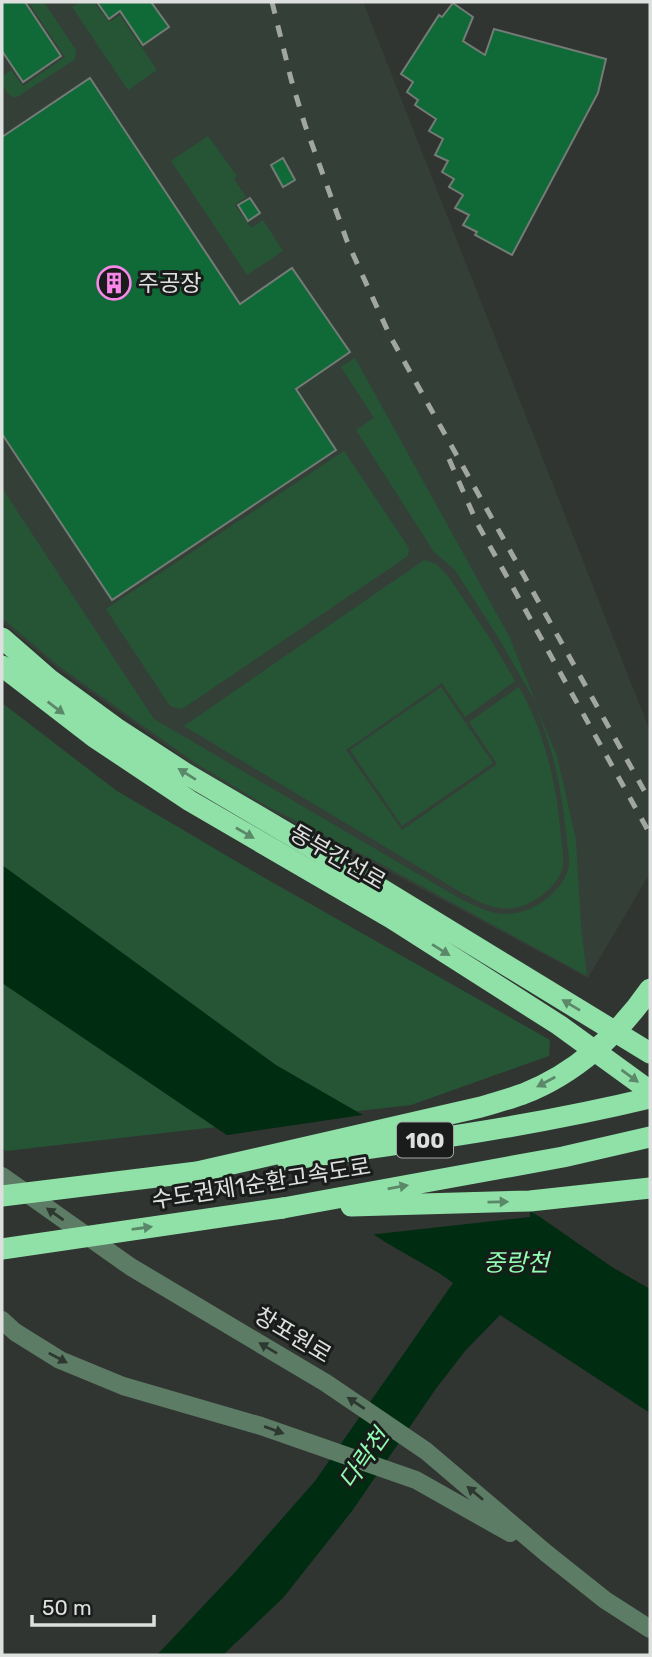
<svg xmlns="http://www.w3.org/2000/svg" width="652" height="1657" font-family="Rubik,'Noto Sans KR',sans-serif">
  <rect width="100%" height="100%" fill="#303531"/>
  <path fill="#343f37" d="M2,2H363L650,731V873L588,978L381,867L263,807L193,765L58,669L2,622Z"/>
  <path fill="#265536" d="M28,2H44L76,50V55L74,60L17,97C8,98 6,90 2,84L3,76L11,70L23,86L65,57Z
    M80,2H94L109,22L120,15L157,70L128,90L72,7Z
    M208,136L237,176L234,179L246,197L235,205L251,228L263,220L283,251L247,275L171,161Z
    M355,358L509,636L536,703L498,637L455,570L434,552L356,430L374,418L341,367Z
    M344,451L409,548L408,556L182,709L170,706L106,609Z
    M2,488L154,719L459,898C488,913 508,922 539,904C549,898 563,885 567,873C571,863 568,851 567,841C564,813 560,784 553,757C548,740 542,723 536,706L557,756L576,840L581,926L587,976L383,865L265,805L194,762L60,667L2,618Z
    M424,560L436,564L448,576L491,640L515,681L465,717L442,683L346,750L402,830L497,764L469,722L519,687C545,732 557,786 561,837C562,847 565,860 562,870C558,882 545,895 533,901C508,916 486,906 462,893L184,726Z
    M441,687L493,763L402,826L350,750Z
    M2,703L117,791L263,877L550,1040L549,1056L411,1105L6,1151L2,1148Z"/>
  <path fill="#002c12" d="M2,865L276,1065L540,1217L612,1267L650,1289V1413L500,1315L465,1351L435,1390L352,1511L283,1598L223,1655H157L237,1570L315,1481L453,1283L439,1273L385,1242L2,983Z"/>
  <path fill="#303531" d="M369,1114L530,1207V1217L368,1235L221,1136Z"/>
  <path fill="#106a38" stroke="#757b76" stroke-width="2" d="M2,2H25L61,56L23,82L2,51Z
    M97,2H151L169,27L143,45L120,11L109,19Z
    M453,3L473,17L463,41L485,55L494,29L606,59L598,93L512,255L475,235L477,232L463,225L469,215L455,208L463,195L449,187L454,179L442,172L448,161L435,155L443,139L429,131L436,119L415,105L418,100L407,92L413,82L401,74L439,15L442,17Z
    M90,78L240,304L292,268L350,352L296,389L336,450L112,600L2,434V137Z
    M283,158L295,180L283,187L271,165Z
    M250,198L260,213L248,221L238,205Z"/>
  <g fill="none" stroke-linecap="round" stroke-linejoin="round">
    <path stroke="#5d7c65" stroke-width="18" d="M2,1176L131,1267L326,1383L426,1451L546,1553L605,1600L650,1629
      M2,1320L15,1332L60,1360L123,1386L261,1426L416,1480L510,1533"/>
    <path stroke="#90e1a8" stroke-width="21" d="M2,638L49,679L116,728L185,773L362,877L650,1053
      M2,666L94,737L190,801L391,918L559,1025L650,1091
      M287,1160C409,1143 530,1127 650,1098
      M351,1206L530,1201L650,1188
      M283,1208L563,1157L650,1137"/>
    <path stroke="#a2a6a3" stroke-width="5" stroke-dasharray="12 12" stroke-linecap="butt" d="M272,2L291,79L305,125L347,241L390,336L650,801
      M449,459L477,523L650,834"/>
    <path stroke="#90e1a8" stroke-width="21" d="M2,1196L197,1172L481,1107C495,1103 509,1099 523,1094C575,1074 619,1034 650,989
      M2,1249L283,1208"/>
  </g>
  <defs><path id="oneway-solid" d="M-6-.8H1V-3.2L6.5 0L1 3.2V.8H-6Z" transform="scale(1.75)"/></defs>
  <g fill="#5a8868">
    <use href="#oneway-solid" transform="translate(56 708) rotate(37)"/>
    <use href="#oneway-solid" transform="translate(187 774) rotate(-148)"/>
    <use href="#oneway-solid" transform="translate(245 833) rotate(30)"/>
    <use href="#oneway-solid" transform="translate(441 950) rotate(32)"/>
    <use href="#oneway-solid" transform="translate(571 1005) rotate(-149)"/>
    <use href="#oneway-solid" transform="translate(630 1076) rotate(36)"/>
    <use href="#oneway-solid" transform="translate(546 1082) rotate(152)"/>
    <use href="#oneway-solid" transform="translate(398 1187) rotate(-10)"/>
    <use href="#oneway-solid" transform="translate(498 1202) rotate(-1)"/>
    <use href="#oneway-solid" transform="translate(142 1228) rotate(-8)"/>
  </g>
  <g fill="#2d3930">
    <use href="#oneway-solid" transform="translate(55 1214) rotate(-145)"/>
    <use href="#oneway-solid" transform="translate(268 1348) rotate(-149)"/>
    <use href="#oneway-solid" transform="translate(58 1358) rotate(28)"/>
    <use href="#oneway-solid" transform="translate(356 1403) rotate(-146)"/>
    <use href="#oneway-solid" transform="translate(274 1430) rotate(20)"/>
    <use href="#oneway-solid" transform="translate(475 1493) rotate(-140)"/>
  </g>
  <defs>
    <symbol id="building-ring" viewBox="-11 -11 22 22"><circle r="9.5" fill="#191c1a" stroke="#f987e9" stroke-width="1.5"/><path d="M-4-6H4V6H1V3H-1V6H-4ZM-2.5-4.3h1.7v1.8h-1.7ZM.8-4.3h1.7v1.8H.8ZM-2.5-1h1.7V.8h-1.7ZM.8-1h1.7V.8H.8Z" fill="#f987e9"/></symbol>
  </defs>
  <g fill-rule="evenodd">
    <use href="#building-ring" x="95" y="264" width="38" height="38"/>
  </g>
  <g text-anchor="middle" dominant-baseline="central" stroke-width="6" stroke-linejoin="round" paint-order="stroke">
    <rect fill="#191c1a" stroke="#a2a5a3" stroke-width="2" x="397" y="1122.5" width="56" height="35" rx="5"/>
    <g font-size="21" font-weight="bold" fill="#dde0de">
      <text x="425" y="1140">100</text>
    </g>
    <g font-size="23" fill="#dde0de" stroke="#191c1a" text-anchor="start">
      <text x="138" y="283">주공장</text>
    </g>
    <g font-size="23" fill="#dde0de" stroke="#191c1a">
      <text transform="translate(338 857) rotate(30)">동부간선로</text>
      <text transform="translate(261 1183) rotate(-9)">수도권제1순환고속도로</text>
      <text transform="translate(293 1335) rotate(31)">창포원로</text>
    </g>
    <g font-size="24" font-style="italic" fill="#91fcb2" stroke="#191c1a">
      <text x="516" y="1263">중랑천</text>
      <text transform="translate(364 1459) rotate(-55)">다락천</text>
    </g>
  </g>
  <rect width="652" height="1657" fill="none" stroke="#dde0de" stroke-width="7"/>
  <path d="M32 1615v10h122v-10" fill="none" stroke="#dde0de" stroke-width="3.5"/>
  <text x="42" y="1615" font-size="21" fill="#dde0de" stroke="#191c1a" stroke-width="5" paint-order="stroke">50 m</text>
</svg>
